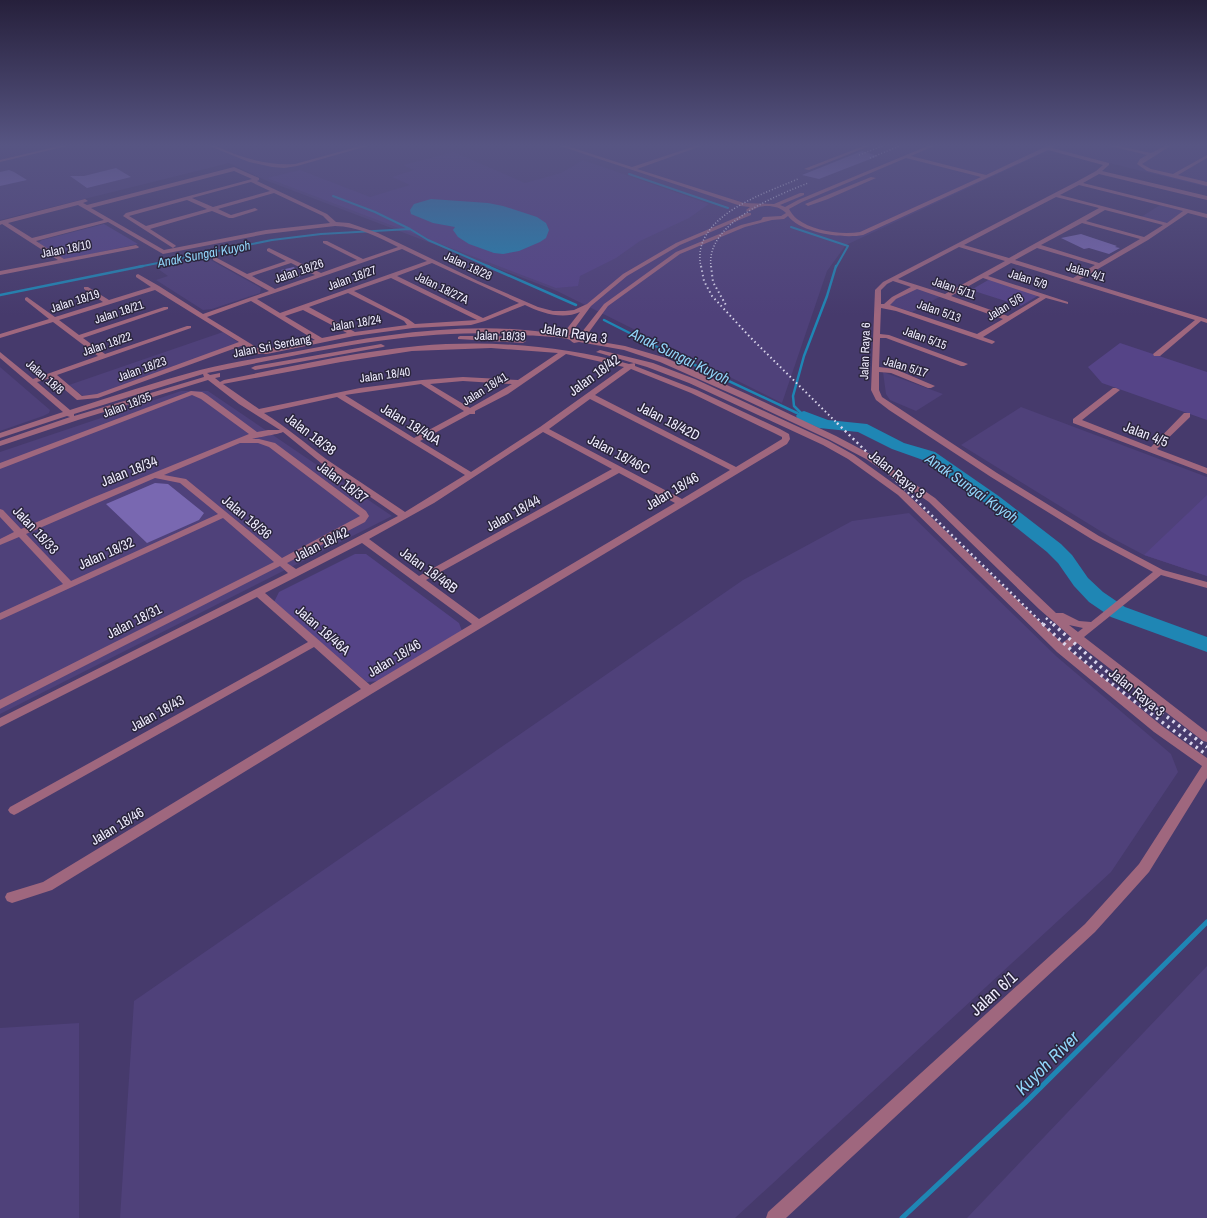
<svg xmlns="http://www.w3.org/2000/svg" width="1207" height="1218" font-family="'Archivo Narrow',sans-serif">
  <rect width="100%" height="100%" fill="#463a6c"/>
  <path fill="#4f417a" d="M0,145H1207V187L1052,149L846,245L827,271L782,403L557,291L265,180L229,163L0,220Z
    M1160,205L1184,211L1167,224L1141,217Z
    M207,258L261,288L260,293L212,309L203,310L156,280L168,276L158,269Z
    M917,288L941,296L912,312L890,305L895,299Z
    M223,332L239,343L97,395L83,396L69,385Z
    M0,367L50,410L49,413L43,416L0,431Z
    M883,372L943,394L916,411L890,400L886,394Z
    M181,391H208L392,516L0,714V452Z
    M1021,407L1207,477V576L1144,555L1110,537L961,445Z
    M909,513L1056,656L1171,754L1178,772L1111,872L735,1218H120L134,1001L743,580L852,521Z
    M1207,966V1218H967Z
    M79,1023V1218H0V1028Z"/>
  <path fill="#554487" d="M454,152L525,183L561,173L583,160L709,204L689,218L640,241L616,258L580,276L578,286L556,288L267,178L300,170L370,197L410,185L392,177L414,170L403,165Z
    M104,224L138,244L68,259H64L38,243L42,240Z
    M990,279L1039,295L1021,306L971,290Z
    M1120,343L1207,372V420L1102,383L1088,367Z
    M1207,495V576L1144,555Z
    M355,554H366L459,623L462,631L380,681L367,682L274,602L279,592Z"/>
  <path fill="#1f86b4" d="M431,199L488,203L503,206L537,217L546,223L549,230L546,238L540,242L519,251L503,254L494,253L469,244L458,237L453,230L455,227L433,223L411,214L410,210L414,204Z"/>
  <g fill="none" stroke-linecap="round" stroke-linejoin="round">
    <path stroke="#1f86b4" stroke-width="2" d="M629,174L728,208
      M333,196L375,212L410,229L428,240L490,267
      M791,227L848,246L836,267
      M138,267L272,240L321,234L410,229"/>
    <path stroke="#1f86b4" stroke-width="2.5" d="M487,266L576,305
      M0,295L143,266
      M604,320L667,352L797,413
      M804,416L794,406L793,396L804,356L827,296L836,266"/>
    <path stroke="#1f86b4" stroke-width="5" d="M902,1218L1025,1103L1207,922"/>
    <path fill="#1f86b4" fill-rule="evenodd" d="M804,411L828,420L867,424L904,443L935,452L1000,497L1061,544L1072,555L1088,578L1103,592L1125,607L1207,637V652L1111,617L1089,602L1074,586L1058,563L1047,552L988,505L923,460L892,449L858,432L819,428L798,419L796,416L798,413Z"/>
  </g>
  <path fill="#7968b1" d="M862,151L878,156L819,179L802,175Z
    M116,168L131,177L87,188L70,176H84Z
    M9,170L14,172L27,180L0,186V172Z
    M1081,234L1117,246L1115,247L1120,248L1109,254L1089,248L1084,249L1061,238Z
    M294,267L300,277L287,280L281,270Z
    M155,483L168,484L204,513L199,520L147,543L106,504Z"/>
  <g fill="none" stroke-linecap="round" stroke-linejoin="round">
    <path fill="#9f677e" fill-rule="evenodd" d="M63,145H71L0,162V160Z
      M207,145H213C240,157 265,166 295,164L364,145H371L297,166L284,168L272,167L249,162Z
      M557,145H564L632,167L698,145H704L637,169L744,203L774,204L800,193H804V195L780,205L785,207L798,200L930,145H936L911,156L986,175L1045,147L1054,145V146L1052,148L1109,163V165L1102,171L1207,196V200L1099,174L1083,183L1207,214V218L1188,213L1148,240L1079,280L1207,319V323L1201,321L1160,356H1154L1153,354L1195,320L1011,263L988,276L1068,302V304L1046,298L983,337L994,341L995,342L992,344L896,311L881,308L880,334L889,335L968,364L964,366H961L886,338H880L879,367L895,369L935,386L931,388H928L891,373L879,372V390L882,397L997,473L1099,536L1163,570L1207,582V588L1161,575L1084,637L1207,732V742L1203,741L1077,643L1068,649L1162,726L1207,758V778L1149,872L1095,932L786,1218H766L768,1212L1085,924L1139,864L1202,766L1154,732L1057,652L898,495L848,459L823,445L689,383L647,367L596,352L600,350L653,363L695,379L829,441L854,455L904,491L1062,643L1071,637L1039,609L929,502L866,459L830,440L741,398L660,362L624,350L579,342L574,343C572,342 571,341 570,340C562,336 532,336 522,335C416,326 310,353 207,373L210,375L220,373V377L215,378L220,382L224,380C288,367 353,352 418,346C489,340 560,345 629,364L635,363V366L697,390L780,429L789,434L790,439L787,444L373,693L52,890L12,903L7,901L5,897L7,893L43,882L361,689L314,647L18,813L14,815L10,813L8,810L10,807L308,642L257,597L0,727V718L288,573L280,566L0,709V700L274,562L223,518L0,620V613L63,584L19,537L0,545V539L14,532L0,517V509L3,510L21,529L92,498L249,434L201,399L192,395L0,469V463L191,391L202,392L207,395L257,432L268,430H280L239,404L208,380L78,420L0,446V441L70,417L67,416L0,438V433L63,412L0,358V352L33,379L98,356L53,322L0,338V334L49,319L25,300V298L27,297L55,317L103,302L84,289V287H88L109,300L151,287L136,277V275L138,274L159,286L203,314L269,291L213,260V258H217L247,274L286,261L267,251V249L269,248L321,273L357,260L323,243V241H327L363,259L398,247C378,237 357,226 335,226L266,234L163,254L108,222L36,241L64,259L136,245L139,247L138,248L0,275V271L58,260L2,224L0,225V221L85,199L88,201L83,203L87,205L234,167L259,178V180L257,181L327,214L336,222L349,223L378,233L478,281L538,307L553,311H565L574,310L587,304L623,274L676,243L747,213H751V215L680,245L627,276L591,306L569,336L578,337L604,304L676,252L741,225L761,220L763,217L781,216L786,213C779,206 768,205 759,207C754,209 752,211 747,211L746,210L750,207L741,206ZM1048,150L1103,165L1096,171L1076,182L883,282L875,290L871,390L876,400L889,410L991,477L1093,540L1153,572L1091,622L1079,621L1063,613H1056L935,498L872,455L836,436L747,394L666,358L625,346L584,339L608,306L680,254L745,227L772,220L784,219L788,216C801,233 843,239 863,235ZM906,158L981,177L860,232C840,235 813,231 797,219C793,216 791,212 789,209L802,202ZM234,171L252,179L126,213L123,216L173,248L176,246L175,245L150,229L212,211L229,218H233L258,210L255,208L231,215L218,209L274,193L323,216L330,223L266,230L164,250L91,208ZM251,182L270,191L213,207L192,198ZM1079,185L1183,211L1167,223L1060,195ZM1056,197L1099,208L1009,258L964,245ZM187,200L207,209L146,226L129,216ZM78,205L104,220L32,238L8,223ZM1105,210L1163,225L1144,237L1086,221ZM1082,223L1140,239L1099,263L1041,245ZM959,247L1005,261L945,294L898,279ZM1037,248L1095,265L1073,278L1015,260ZM402,249L427,261L280,313L257,299ZM291,263L315,275L275,289L252,276ZM432,263L519,303L483,318L397,276ZM391,278L477,320L415,324L408,319L354,291ZM983,278L1040,297L1008,316L951,296ZM893,281L911,287L892,297L884,304H881V290L887,284ZM917,289L1003,319L977,334L890,305L896,299ZM155,290L239,342L97,394L82,396L57,375L191,328V326H187L105,354L83,338L168,309V307H164L79,335L59,320ZM348,293L404,321L407,325L355,332L309,307ZM251,301L315,340L261,350L207,317ZM525,305C541,313 563,320 580,312L562,335C476,319 383,334 298,351C265,357 232,362 200,370C156,382 113,396 70,410L37,382L51,378L77,400L98,398L244,345L256,354H267L354,336L413,328L471,325L485,321ZM303,310L347,333L322,338L285,316ZM491,348L558,353L518,380L463,377L422,380L360,388L259,409L223,384L341,362L412,351ZM566,354L624,367L540,427L471,472L420,441L470,414H475V411L508,394ZM631,369L691,393L774,433L782,437V439L736,467L595,395ZM203,374L204,377L74,416V414ZM463,381L512,384L470,408L430,384ZM421,384L464,411L414,438L345,395ZM337,397L465,475L405,512C379,494 352,477 326,459C305,443 286,427 264,413ZM590,399L730,470L682,499L549,429ZM283,432L321,463L398,516L296,569L287,563L365,522L369,516L366,511L275,443L259,439H252C259,437 280,434 283,432ZM543,432L612,469L419,576L369,539L434,503ZM240,443H258L269,447L360,516L282,558L186,479L164,475ZM619,473L675,503L479,619L426,580ZM155,478L180,483L218,514L71,581L26,534ZM362,543L472,624L370,685L265,593ZM1069,625L1083,628L1078,632Z
      M866,145H872L809,170L804,169Z
      M1106,145H1114L1151,153L1167,145H1172L1142,164L1151,169L1173,174L1207,155V158L1178,175L1207,182V186L1147,171L1137,164L1140,159L1147,155Z
      M871,177L876,178L828,199L808,206L805,204Z
      M460,336H497L523,339L526,341L523,343L458,339V337Z
      M381,344L385,346L383,347L255,370L251,368L255,366Z
      M1113,388H1116L1120,390L1082,420L1151,447L1184,413H1190V417L1157,449L1207,468V474L1073,423V419Z"/>
    <path stroke="#dad6ec" stroke-width="1.5" stroke-dasharray="1 2" stroke-linecap="butt" d="M859,155L885,145
      M870,158L902,145
      M701,267C690,217 763,194 798,179
      M711,267C705,223 776,196 808,183"/>
    <path stroke="#dad6ec" stroke-width="2" stroke-dasharray="1.5 3" stroke-linecap="butt" d="M701,266L704,281L712,296L750,337L838,424
      M711,266L713,282L727,307"/>
    <path stroke="#dad6ec" stroke-width="2.5" stroke-dasharray="2 3.5" stroke-linecap="butt" d="M837,423L1044,625
      M1046,618L1054,625"/>
    <path stroke="#dad6ec" stroke-width="3.5" stroke-dasharray="2.5 4.5" stroke-linecap="butt" d="M1043,624C1094,673 1151,714 1207,755
      M1053,624L1101,667L1207,747"/>
  </g>
  <linearGradient id="sky" x2="0" y2="1"><stop stop-color="#26203b"/><stop offset="0.46" stop-color="#575583"/><stop offset="1" stop-color="#575583" stop-opacity="0"/></linearGradient>
  <rect width="1207" height="315" fill="url(#sky)"/>
  <g text-anchor="middle" dominant-baseline="central" stroke-width="3" stroke-linejoin="round" paint-order="stroke">
    <g font-size="12" fill="#efecfe" stroke="#2b263d">
      <text transform="translate(66 249) rotate(-11)">Jalan 18/10</text>
      <text transform="translate(468 266) rotate(25)">Jalan 18/28</text>
      <text transform="translate(299 271) rotate(-19)">Jalan 18/26</text>
      <text transform="translate(1086 272) rotate(17)">Jalan 4/1</text>
      <text transform="translate(352 278) rotate(-20)">Jalan 18/27</text>
      <text transform="translate(1028 279) rotate(18)">Jalan 5/9</text>
      <text transform="translate(442 288) rotate(26)">Jalan 18/27A</text>
      <text transform="translate(954 288) rotate(19)">Jalan 5/11</text>
      <text transform="translate(75 301) rotate(-18)">Jalan 18/19</text>
      <text transform="translate(1005 307) rotate(-32)">Jalan 5/8</text>
      <text transform="translate(939 311) rotate(19)">Jalan 5/13</text>
      <text transform="translate(119 312) rotate(-18)">Jalan 18/21</text>
      <text transform="translate(356 323) rotate(-9)">Jalan 18/24</text>
      <text transform="translate(500 336) rotate(1)">Jalan 18/39</text>
      <text transform="translate(925 338) rotate(20)">Jalan 5/15</text>
      <text transform="translate(107 344) rotate(-19)">Jalan 18/22</text>
      <text transform="translate(272 346) rotate(-11)">Jalan Sri Serdang</text>
      <text transform="translate(865 351) rotate(-88)">Jalan Raya 6</text>
      <text transform="translate(906 367) rotate(17)">Jalan 5/17</text>
      <text transform="translate(142 369) rotate(-20)">Jalan 18/23</text>
      <text transform="translate(385 375) rotate(-8)">Jalan 18/40</text>
      <text transform="translate(45 377) rotate(41)">Jalan 18/8</text>
      <text transform="translate(485 389) rotate(-32)">Jalan 18/41</text>
      <text transform="translate(127 405) rotate(-21)">Jalan 18/35</text>
    </g>
    <g font-size="13" font-style="italic" fill="#91d4f9" stroke="#2b263d">
      <text transform="translate(204 254) rotate(-11)">Anak Sungai Kuyoh</text>
    </g>
    <g font-size="14" fill="#efecfe" stroke="#2b263d">
      <text transform="translate(574 333) rotate(9)">Jalan Raya 3</text>
      <text transform="translate(594 375) rotate(-36)">Jalan 18/42</text>
      <text transform="translate(669 421) rotate(27)">Jalan 18/42D</text>
      <text transform="translate(411 424) rotate(31)">Jalan 18/40A</text>
      <text transform="translate(311 434) rotate(37)">Jalan 18/38</text>
      <text transform="translate(1146 434) rotate(21)">Jalan 4/5</text>
      <text transform="translate(619 454) rotate(28)">Jalan 18/46C</text>
      <text transform="translate(129 471) rotate(-22)">Jalan 18/34</text>
      <text transform="translate(897 474) rotate(39)">Jalan Raya 3</text>
      <text transform="translate(343 482) rotate(37)">Jalan 18/37</text>
      <text transform="translate(672 491) rotate(-31)">Jalan 18/46</text>
      <text transform="translate(513 513) rotate(-29)">Jalan 18/44</text>
      <text transform="translate(247 517) rotate(40)">Jalan 18/36</text>
      <text transform="translate(36 530) rotate(47)">Jalan 18/33</text>
      <text transform="translate(321 544) rotate(-27)">Jalan 18/42</text>
      <text transform="translate(106 553) rotate(-24)">Jalan 18/32</text>
      <text transform="translate(429 570) rotate(36)">Jalan 18/46B</text>
      <text transform="translate(134 621) rotate(-27)">Jalan 18/31</text>
      <text transform="translate(323 630) rotate(41)">Jalan 18/46A</text>
      <text transform="translate(394 658) rotate(-31)">Jalan 18/46</text>
      <text transform="translate(1137 692) rotate(39)">Jalan Raya 3</text>
      <text transform="translate(157 713) rotate(-29)">Jalan 18/43</text>
      <text transform="translate(117 826) rotate(-31)">Jalan 18/46</text>
    </g>
    <g font-size="15" font-style="italic" fill="#91d4f9" stroke="#2b263d">
      <text transform="translate(680 356) rotate(26)">Anak Sungai Kuyoh</text>
      <text transform="translate(972 488) rotate(35)">Anak Sungai Kuyoh</text>
    </g>
    <g font-size="17" fill="#efecfe" stroke="#2b263d">
      <text transform="translate(993 993) rotate(-42)">Jalan 6/1</text>
    </g>
    <g font-size="18" font-style="italic" fill="#91d4f9" stroke="#2b263d">
      <text transform="translate(1047 1063) rotate(-45)">Kuyoh River</text>
    </g>
  </g>
</svg>
